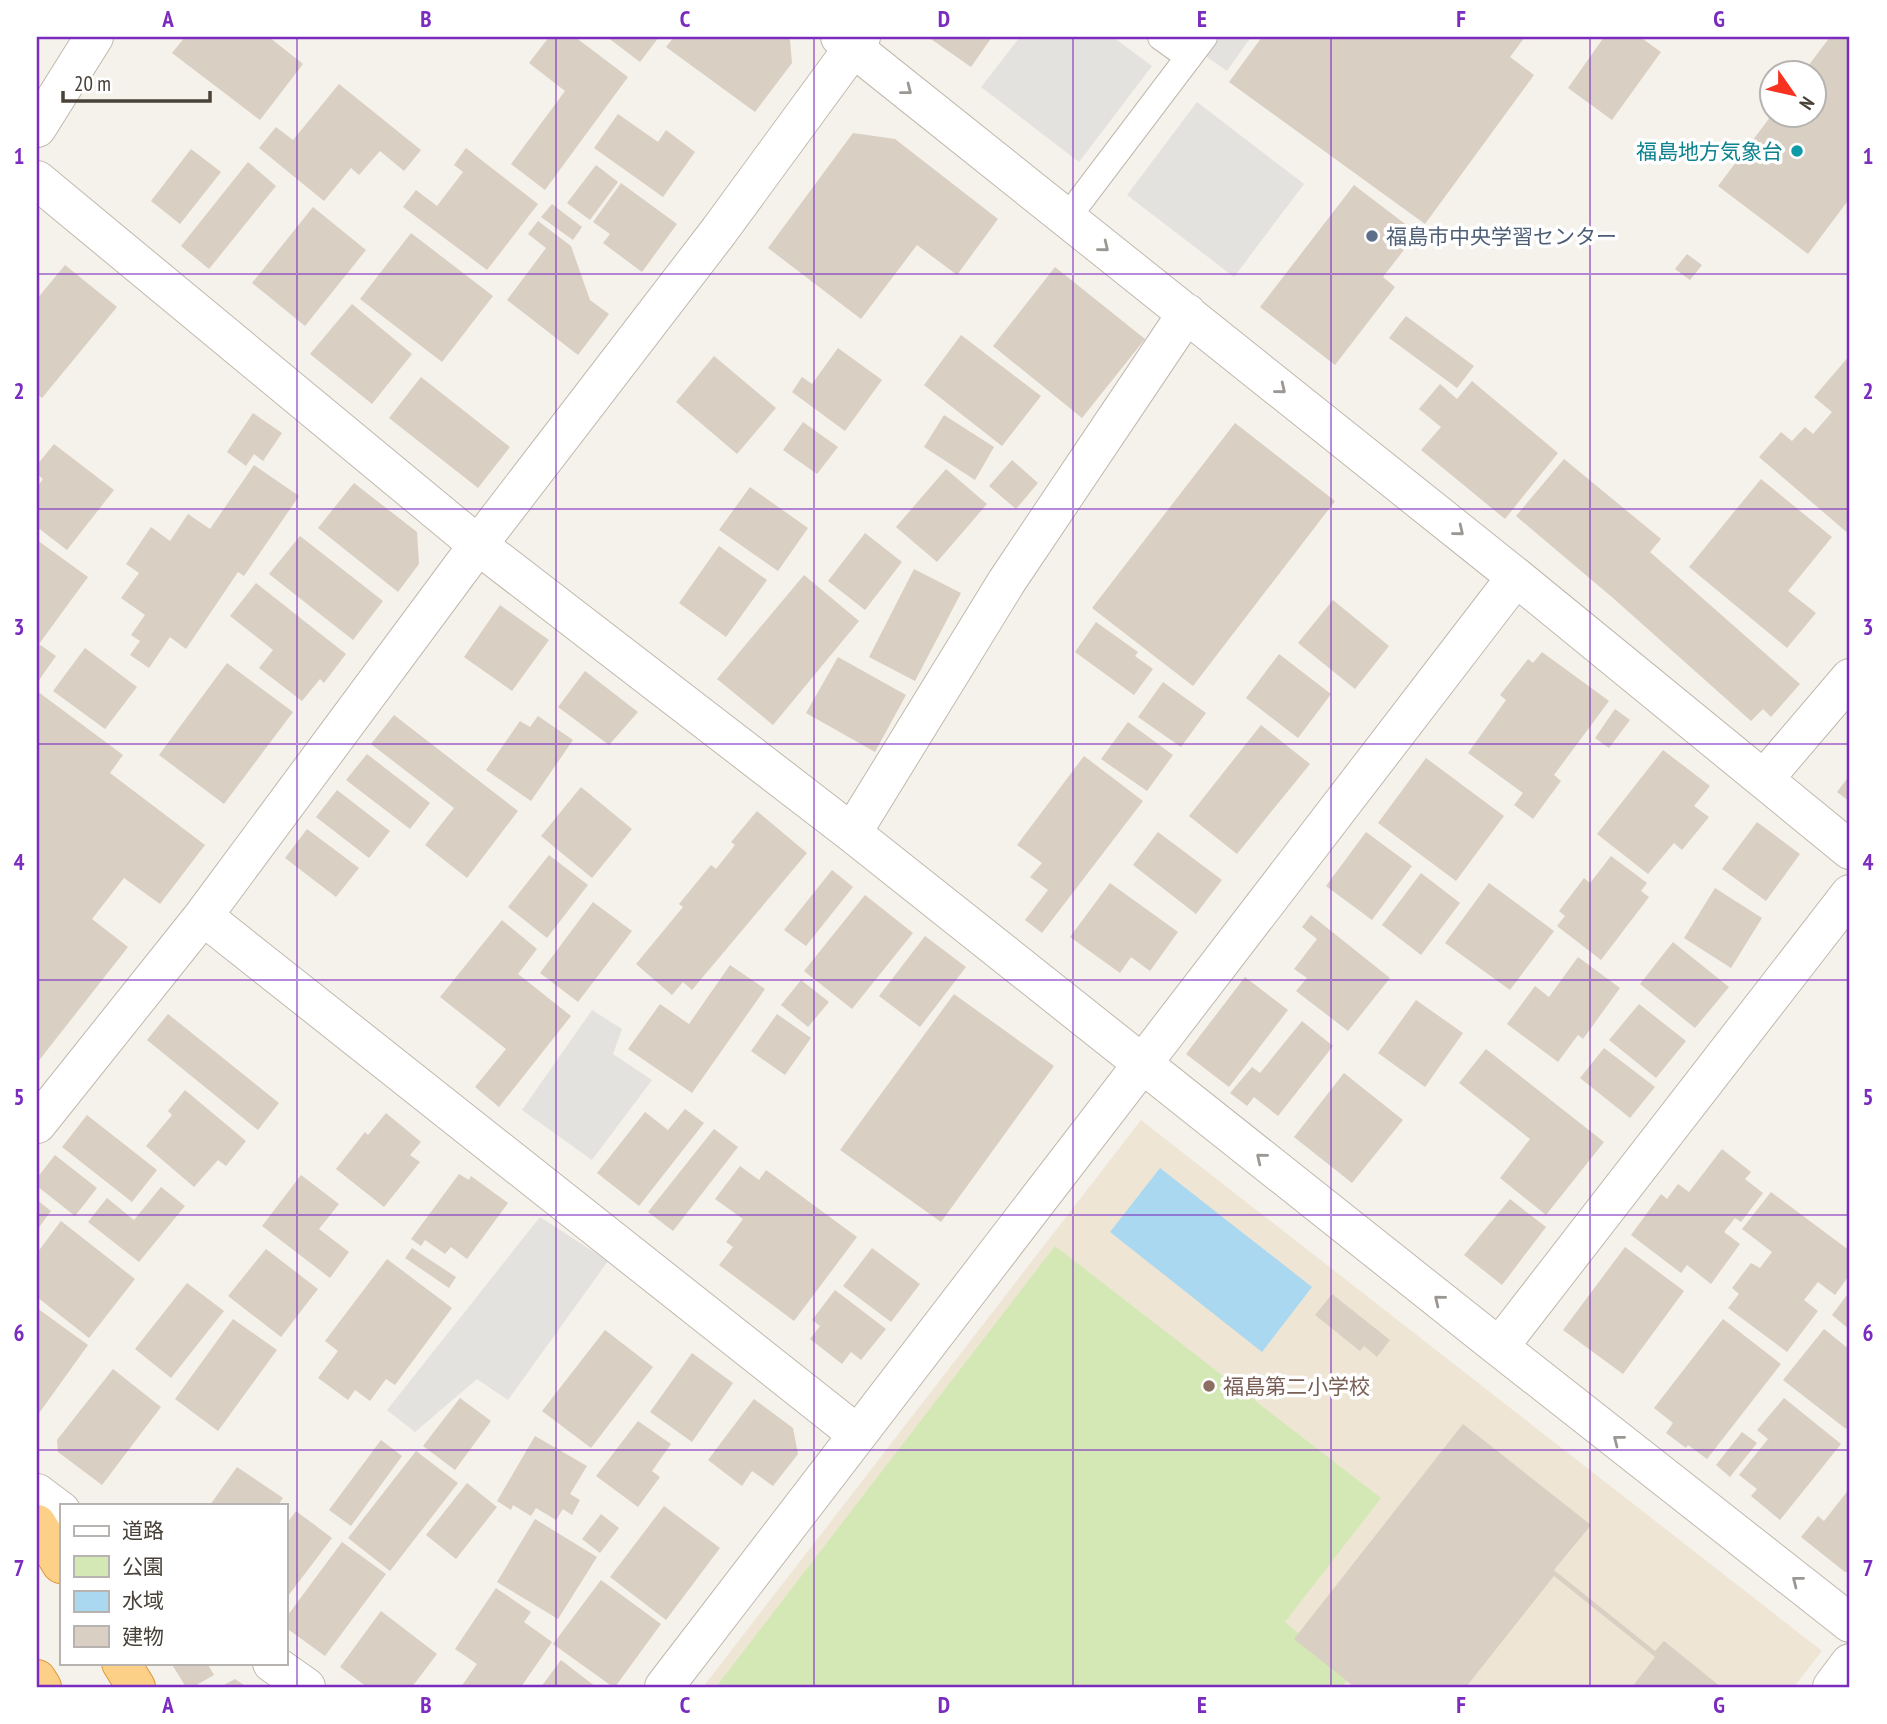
<svg xmlns="http://www.w3.org/2000/svg" width="1887" height="1724" font-family="'PT Sans Narrow','Noto Sans JP',sans-serif">
  <rect width="100%" height="100%" fill="#f5f1eb"/>
  <path fill="#eee5d5" d="M1141,1120L1822,1651L1794,1687H703Z"/>
  <path fill="#d4e8b5" d="M1055,1246L1381,1498L1285,1622L1350,1676L1342,1687H716Z"/>
  <path fill="#e4e2df" d="M1020,37H1113L1152,66L1079,162L981,87Z
    M1179,37H1251L1227,71Z
    M1197,102L1304,184L1234,277L1127,195Z
    M592,1010L622,1029L613,1054L652,1080L592,1160L522,1110Z
    M540,1217L608,1261L508,1400L477,1379L415,1432L387,1410Z"/>
  <path fill="#a9d8f0" d="M1160,1168L1312,1287L1262,1352L1110,1232Z"/>
  <path fill="#dacfc3" d="M185,37H269L303,64L260,120L172,53Z
    M549,37H575L628,77L545,190L511,164L565,91L529,63Z
    M607,37H659L640,62Z
    M674,37H786L790,40L792,63L755,112L666,47Z
    M928,37H992L971,67Z
    M1262,37H1525L1510,57L1534,75L1425,224L1229,82Z
    M1604,37H1640L1661,52L1612,120L1568,88Z
    M1830,37H1850V198L1808,254L1718,186L1771,116H1814V74H1802Z
    M339,84L421,150L404,171L380,151L359,175L351,168L324,201L259,148L276,127L293,140Z
    M618,114L658,142L666,130L695,152L663,197L594,148Z
    M853,133L895,139L998,219L957,275L917,245L861,319L768,248Z
    M466,148L538,204L487,270L403,207L416,190L437,206L463,172L454,165Z
    M191,149L221,172L180,224L151,201Z
    M248,162L276,186L209,269L181,246Z
    M596,165L618,182L590,220L567,203Z
    M621,183L677,224L642,272L603,243L610,234L593,222Z
    M1354,185L1417,233L1383,277L1395,287L1335,365L1260,307Z
    M552,204L582,227L573,240L541,217Z
    M313,207L366,250L305,326L252,283Z
    M538,221L571,246L590,300L609,314L578,355L507,300L546,248L528,234Z
    M411,233L493,296L442,362L360,299Z
    M1687,254L1702,265L1690,280L1675,269Z
    M65,265L117,307L42,398L37,394V299Z
    M1055,267L1145,339L1082,418L993,346Z
    M352,304L412,354L372,404L310,354Z
    M1406,316L1474,366L1457,388L1389,338Z
    M961,335L1041,396L1002,446L924,385Z
    M838,348L882,380L845,431L792,392L802,377L812,384Z
    M1850,355V535L1759,457L1781,432L1792,441L1805,427L1813,434L1832,412L1814,397Z
    M714,356L776,408L737,454L676,402Z
    M421,377L510,447L478,488L389,418Z
    M1472,381L1558,453L1505,519L1421,450L1441,427L1419,409L1440,384L1457,399Z
    M253,413L282,433L263,461L254,454L246,466L227,452Z
    M944,415L994,447L975,480L924,447Z
    M803,422L838,447L817,474L783,450Z
    M1235,423L1335,501L1193,686L1092,608Z
    M54,444L114,490L67,550L37,527V487L43,479L37,474V465Z
    M1564,459L1661,539L1650,552L1800,684L1771,717L1763,709L1751,721L1613,598L1516,516Z
    M1012,460L1038,483L1016,509L989,486Z
    M254,465L299,496L244,576L238,572L186,649L170,637L149,668L130,655L140,641L131,635L145,615L121,598L139,573L126,564L151,527L170,541L188,514L210,529Z
    M946,469L987,504L937,562L896,527Z
    M1761,479L1832,537L1788,591L1816,613L1787,648L1689,567Z
    M354,483L417,532L419,564L398,592L318,528Z
    M750,487L808,528L778,571L719,530Z
    M865,533L902,562L865,610L828,581Z
    M300,536L383,601L353,640L269,574Z
    M37,540L88,577L39,644L56,656L37,683Z
    M719,546L767,580L726,637L679,603Z
    M914,569L961,593L915,681L869,657Z
    M804,575L859,621L773,725L717,679Z
    M256,583L346,654L324,683L320,679L302,701L259,668L273,650L230,616Z
    M1333,600L1389,646L1355,689L1298,643Z
    M500,605L549,640L512,691L464,657Z
    M1096,622L1138,652L1135,656L1153,669L1134,695L1075,652Z
    M85,648L137,687L105,729L53,691Z
    M1542,652L1609,701L1554,775L1561,781L1533,819L1514,805L1523,793L1468,753L1506,700L1500,695L1528,659L1533,663Z
    M1279,654L1331,694L1298,738L1246,698Z
    M838,657L906,695L875,752L806,713Z
    M227,663L293,712L224,804L159,755Z
    M585,671L638,712L609,745L558,707Z
    M1163,682L1206,713L1181,747L1138,717Z
    M37,691L123,755L110,773L205,845L160,904L124,878L92,919L128,947L37,1063Z
    M1615,709L1630,720L1609,748L1595,738Z
    M394,715L518,811L467,878L425,845L454,808L371,744Z
    M538,716L573,740L531,801L486,770L520,721L530,727Z
    M1128,722L1173,755L1147,791L1101,759Z
    M1261,725L1310,764L1237,854L1189,816Z
    M1663,750L1710,786L1694,806L1709,817L1682,850L1674,843L1648,874L1597,834Z
    M367,754L430,803L410,829L346,780Z
    M1084,756L1143,801L1042,933L1025,920L1048,890L1030,877L1042,863L1017,845Z
    M1426,758L1504,816L1456,881L1378,823Z
    M1850,775V802L1837,792Z
    M581,787L632,829L592,878L541,836Z
    M337,790L390,831L369,858L316,817Z
    M757,811L807,853L692,990L683,982L672,995L636,964L683,907L679,904L711,865L716,869L735,845L731,842Z
    M1757,822L1800,854L1766,901L1722,869Z
    M307,829L359,868L336,897L285,858Z
    M1158,832L1222,880L1196,914L1133,865Z
    M1366,832L1412,866L1372,920L1326,886Z
    M549,855L588,885L547,938L508,907Z
    M1611,856L1647,883L1641,891L1649,897L1601,960L1557,926L1565,916L1559,911L1584,878L1590,883Z
    M832,870L853,887L806,946L784,930Z
    M1421,873L1460,903L1421,955L1382,925Z
    M1110,883L1178,932L1150,971L1131,957L1120,973L1070,937Z
    M1489,883L1554,931L1510,990L1445,943Z
    M1715,888L1762,918L1731,968L1684,938Z
    M865,895L913,933L852,1009L804,971Z
    M593,902L632,931L578,1002L540,973Z
    M1311,915L1390,978L1348,1031L1296,991L1307,978L1294,969L1317,939L1302,927Z
    M502,920L537,949L518,974L571,1016L499,1107L475,1087L506,1049L440,997Z
    M925,936L966,967L920,1027L879,996Z
    M1673,942L1729,987L1695,1028L1640,984Z
    M1578,957L1620,988L1583,1039L1578,1035L1558,1062L1507,1024L1535,986L1549,997Z
    M730,965L765,989L692,1093L628,1049L660,1004L689,1024Z
    M1245,977L1288,1010L1229,1087L1186,1054Z
    M801,980L829,1002L808,1027L781,1005Z
    M954,994L1054,1066L941,1222L840,1150Z
    M1416,1000L1463,1033L1425,1087L1378,1053Z
    M1639,1004L1686,1041L1656,1078L1609,1040Z
    M168,1014L279,1103L258,1130L147,1040Z
    M777,1014L811,1038L785,1075L751,1051Z
    M1302,1021L1333,1046L1278,1116L1254,1097L1247,1106L1230,1093L1252,1067L1260,1073Z
    M1604,1048L1655,1087L1630,1118L1580,1078Z
    M1486,1049L1604,1142L1546,1215L1500,1178L1530,1139L1459,1083Z
    M1344,1073L1403,1120L1352,1183L1294,1137Z
    M185,1090L246,1141L226,1166L218,1160L194,1187L146,1146L172,1115L168,1111Z
    M685,1109L704,1123L639,1206L597,1173L645,1112L668,1130Z
    M386,1113L421,1142L410,1155L420,1162L384,1207L336,1169L365,1132L368,1135Z
    M87,1115L157,1170L132,1202L62,1147Z
    M714,1129L738,1147L673,1231L648,1212Z
    M1722,1149L1751,1172L1745,1179L1763,1193L1741,1222L1735,1218L1724,1232L1740,1244L1711,1284L1687,1265L1681,1273L1631,1235L1661,1194L1667,1199L1678,1184L1689,1192Z
    M55,1155L97,1188L75,1216L37,1186V1178Z
    M740,1166L759,1180L766,1170L857,1237L794,1321L719,1265L733,1247L726,1242L743,1219L715,1199Z
    M459,1174L469,1180L471,1176L508,1203L467,1259L451,1247L445,1254L425,1240L421,1246L411,1239Z
    M301,1175L339,1204L319,1229L349,1252L330,1278L262,1226Z
    M161,1187L185,1206L139,1262L88,1222L107,1198L134,1220Z
    M1771,1192L1850,1251V1274L1835,1295L1818,1282L1804,1300L1818,1311L1787,1352L1728,1308L1739,1294L1732,1288L1751,1263L1760,1268L1772,1252L1742,1229Z
    M1510,1199L1546,1227L1502,1285L1464,1255Z
    M37,1200L51,1211L37,1230Z
    M61,1221L135,1279L89,1338L37,1297V1253Z
    M1625,1247L1684,1291L1623,1374L1563,1330Z
    M412,1248L456,1277L449,1288L405,1258Z
    M872,1248L920,1284L891,1322L843,1286Z
    M266,1249L318,1289L281,1337L228,1296Z
    M387,1259L452,1308L395,1385L386,1379L370,1401L355,1390L348,1400L318,1378L338,1351L325,1341Z
    M187,1283L224,1311L171,1378L135,1349Z
    M835,1290L886,1329L861,1360L851,1352L842,1364L810,1339L820,1326L812,1320Z
    M1850,1291V1330L1832,1315Z
    M1332,1294L1390,1340L1377,1357L1364,1346L1360,1351L1315,1315Z
    M37,1308L88,1345L37,1416Z
    M233,1319L277,1350L218,1431L175,1399Z
    M1723,1319L1781,1364L1707,1459L1688,1445L1686,1448L1666,1433L1673,1423L1654,1408Z
    M1824,1329L1850,1350V1424L1846,1429L1783,1380Z
    M605,1330L653,1367L591,1448L542,1411Z
    M692,1353L733,1383L692,1442L650,1412Z
    M113,1369L161,1407L102,1485L58,1452L57,1440Z
    M460,1398L491,1421L455,1470L423,1446Z
    M1784,1398L1841,1444L1780,1520L1751,1496L1757,1489L1739,1475L1768,1439L1757,1430Z
    M754,1399L793,1428L798,1454L773,1486L752,1471L742,1486L708,1460Z
    M638,1421L671,1444L652,1471L660,1477L638,1507L596,1476Z
    M1463,1424L1591,1525L1554,1570L1655,1651L1664,1641L1721,1687H1632L1655,1657L1554,1576L1466,1687H1350L1352,1685L1294,1639Z
    M1742,1432L1757,1443L1730,1477L1716,1465Z
    M535,1436L587,1466L570,1494L580,1500L572,1515L563,1509L556,1520L536,1508L531,1516L513,1505L511,1510L497,1501Z
    M381,1440L402,1456L351,1526L329,1510Z
    M416,1451L458,1483L390,1571L348,1538Z
    M237,1467L283,1498L278,1505H210Z
    M467,1483L497,1507L456,1559L426,1535Z
    M1850,1488V1571L1845,1572L1801,1537L1818,1516L1824,1521Z
    M664,1506L720,1548L666,1620L610,1577Z
    M296,1511L332,1538L285,1600V1526Z
    M601,1514L619,1528L600,1553L582,1539Z
    M535,1519L597,1557L558,1619L497,1582Z
    M342,1542L386,1574L325,1656L285,1627V1619Z
    M601,1580L661,1624L615,1687H613L553,1644Z
    M496,1588L531,1612L524,1622L552,1642L521,1687H461L477,1664L455,1649Z
    M381,1611L437,1654L412,1687H367L340,1667Z
    M561,1660L596,1687H541Z
    M171,1663H207L214,1675L193,1687H186Z
    M235,1679L247,1687H220Z"/>
  <g fill="none" stroke-linecap="round" stroke-linejoin="round">
    <defs>
      <path id="service" d="M1161,37L1189,57
        M1067,218L1204,37"/>
      <path id="minor" d="M840,37L1516,577L1850,850
        M37,180L478,545L852,833L1499,1347L1850,1623
        M1764,779L1850,678
        M852,833L1007,581L1187,313
        M203,916L857,1434
        M37,1124L203,916L478,545L719,231L861,37
        M1499,1347L1850,894
        M37,1493L61,1511
        M272,1663L306,1687
        M664,1687L1516,577"/>
      <path id="tertiary" d="M37,128L94,37
        M1832,1687L1850,1663"/>
      <path id="trunk" d="M37,1524L61,1564
        M121,1663L136,1687
        M37,1679L42,1687"/>
    </defs>
    <use href="#service" stroke="#c1b8ad" stroke-width="28"/>
    <use href="#minor" stroke="#c1b8ad" stroke-width="40"/>
    <use href="#tertiary" stroke="#c1b8ad" stroke-width="40"/>
    <use href="#trunk" stroke="#dc973e" stroke-width="40"/>
    <use href="#service" stroke="#fff" stroke-width="26"/>
    <use href="#minor" stroke="#fff" stroke-width="38"/>
    <use href="#tertiary" stroke="#fff" stroke-width="38"/>
    <use href="#trunk" stroke="#fcd086" stroke-width="38"/>
  </g>
  <defs><path id="oneway-chevron" d="M-2-3.5L2.5 0L-2 3.5" fill="none" stroke-width="1.6" stroke-linecap="round" stroke-linejoin="round" transform="scale(1.75)"/></defs>
  <g stroke="#9b9792">
    <use href="#oneway-chevron" transform="translate(907 90) rotate(38)"/>
    <use href="#oneway-chevron" transform="translate(1104 247) rotate(39)"/>
    <use href="#oneway-chevron" transform="translate(1281 389) rotate(39)"/>
    <use href="#oneway-chevron" transform="translate(1459 531) rotate(39)"/>
    <use href="#oneway-chevron" transform="translate(1261 1158) rotate(-141)"/>
    <use href="#oneway-chevron" transform="translate(1439 1300) rotate(-141)"/>
    <use href="#oneway-chevron" transform="translate(1618 1440) rotate(-142)"/>
    <use href="#oneway-chevron" transform="translate(1797 1581) rotate(-142)"/>
  </g>
  <path fill="none" stroke="#7b2cbf" stroke-width="2" stroke-opacity="0.55" d="M297,37V1687M556,37V1687M814,37V1687M1073,37V1687M1331,37V1687M1590,37V1687M37,274H1850M37,509H1850M37,744H1850M37,980H1850M37,1215H1850M37,1450H1850"/>
  <circle fill="#0f9aa8" stroke="#fff" stroke-width="2.5" cx="1797" cy="151" r="7"/>
  <circle fill="#5c6f8a" stroke="#fff" stroke-width="2.5" cx="1372" cy="236" r="7"/>
  <circle fill="#8d6e63" stroke="#fff" stroke-width="2.5" cx="1209" cy="1386" r="7"/>
  <g text-anchor="middle" dominant-baseline="central" stroke-width="7" stroke-linejoin="round" paint-order="stroke">
    <g font-size="21" fill="#0d838f" stroke="#fff" text-anchor="end">
      <text x="1783" y="151">福島地方気象台</text>
    </g>
    <g font-size="21" fill="#4e5e75" stroke="#fff" text-anchor="start">
      <text x="1386" y="236">福島市中央学習センター</text>
    </g>
    <g font-size="21" fill="#785e54" stroke="#fff" text-anchor="start">
      <text x="1223" y="1386">福島第二小学校</text>
    </g>
  </g>
  <rect width="1887" height="1724" fill="none" stroke="#ffffff" stroke-width="77"/>
  <rect x="60" y="1504" width="228" height="161" fill="#ffffff" stroke="#b6b3b0" stroke-width="2"/>
  <rect x="74" y="1526" width="35" height="10" fill="#ffffff" stroke="#b6b3b0" stroke-width="2"/>
  <text x="122" y="1538" font-size="21" fill="#494239">道路</text>
  <rect x="74" y="1556" width="35" height="21" fill="#d4e8b5" stroke="#b6b3b0" stroke-width="2"/>
  <text x="122" y="1574" font-size="21" fill="#494239">公園</text>
  <rect x="74" y="1591" width="35" height="21" fill="#a9d8f0" stroke="#b6b3b0" stroke-width="2"/>
  <text x="122" y="1608" font-size="21" fill="#494239">水域</text>
  <rect x="74" y="1626" width="35" height="21" fill="#dacfc3" stroke="#b6b3b0" stroke-width="2"/>
  <text x="122" y="1644" font-size="21" fill="#494239">建物</text>
  <g transform="translate(1793 94) rotate(124)"><circle r="33" fill="#ffffff" stroke="#b6b3b0" stroke-width="2"/>
  <path d="M0-5L12 26L0 18L-12 26Z" fill="#f73220"/>
  <text y="-10" font-size="19" font-weight="bold" text-anchor="middle" fill="#494239">N</text>
  </g>
  <path d="M63 91v10h147v-10" fill="none" stroke="#494239" stroke-width="3.5"/>
  <text x="74" y="91" font-size="21" fill="#494239" stroke="#ffffff" stroke-width="5" paint-order="stroke">20 m</text>
  <rect x="38" y="38" width="1810" height="1648" fill="none" stroke="#7b2cbf" stroke-width="2.5"/>
  <g font-size="23" text-anchor="middle" font-weight="bold" fill="#7b2cbf">
    <text x="168" y="27">A</text>
    <text x="426" y="27">B</text>
    <text x="685" y="27">C</text>
    <text x="944" y="27">D</text>
    <text x="1202" y="27">E</text>
    <text x="1461" y="27">F</text>
    <text x="1719" y="27">G</text>
    <text x="19" y="164">1</text>
    <text x="1868" y="164">1</text>
    <text x="19" y="399">2</text>
    <text x="1868" y="399">2</text>
    <text x="19" y="635">3</text>
    <text x="1868" y="635">3</text>
    <text x="19" y="870">4</text>
    <text x="1868" y="870">4</text>
    <text x="19" y="1105">5</text>
    <text x="1868" y="1105">5</text>
    <text x="19" y="1341">6</text>
    <text x="1868" y="1341">6</text>
    <text x="19" y="1576">7</text>
    <text x="1868" y="1576">7</text>
    <text x="168" y="1713">A</text>
    <text x="426" y="1713">B</text>
    <text x="685" y="1713">C</text>
    <text x="944" y="1713">D</text>
    <text x="1202" y="1713">E</text>
    <text x="1461" y="1713">F</text>
    <text x="1719" y="1713">G</text>
  </g>
</svg>
